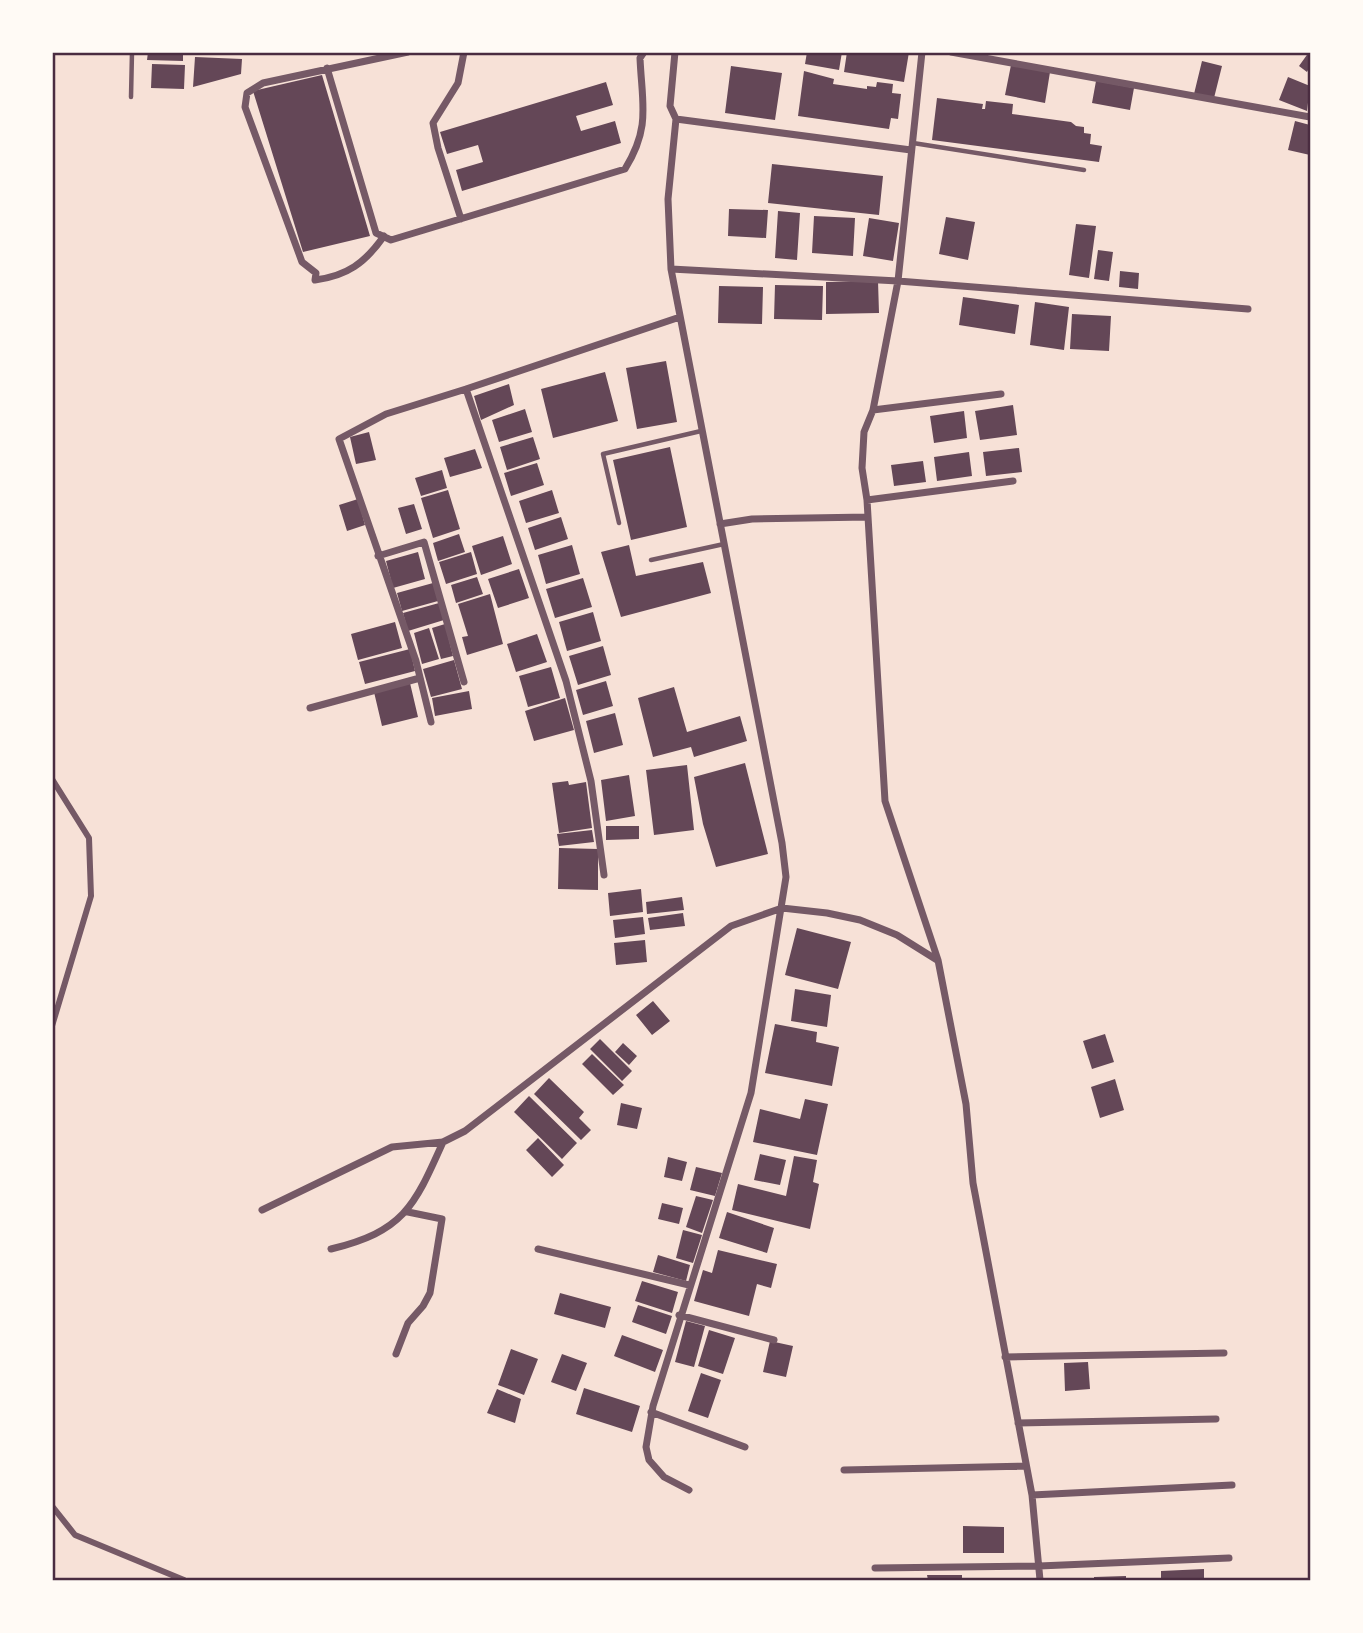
<svg xmlns="http://www.w3.org/2000/svg" width="1363" height="1633" font-family="'Public Sans',sans-serif">
  <rect width="100%" height="100%" fill="#f7e1d7"/>
  <path fill="#644757" d="M148,52H183V61L147,60Z
    M807,52H842L839,70L805,64Z
    M847,52H909L904,82L844,72Z
    M1309,52L1310,66L1307,72L1299,66Z
    M195,57L242,59L241,74L193,87Z
    M1202,61L1222,66L1214,98L1194,94Z
    M152,64L185,65L184,89L151,88Z
    M1011,65L1050,72L1045,103L1005,95Z
    M731,66L782,73L775,120L725,113Z
    M804,71L834,79L833,84L867,89V86L876,87L877,82L893,84L892,93L901,94L898,119L891,118L889,129L798,116Z
    M322,75L370,236L303,252L253,91Z
    M1288,77L1310,86L1307,111L1279,100Z
    M1096,81L1134,88L1130,110L1092,103Z
    M606,82L613,105L576,116L581,131L615,121L621,143L462,191L456,170L483,162L478,145L447,154L440,132Z
    M937,98L983,104L982,109H985L986,101L1013,104L1012,114L1071,122L1076,126L1084,127V133L1091,134L1090,144L1102,146L1099,162L932,140Z
    M1295,121L1310,125V155L1288,150Z
    M772,164L883,176L879,215L768,203Z
    M729,209L768,210L766,238L728,236Z
    M778,211L800,213L797,260L775,258Z
    M814,216L855,218L853,256L812,253Z
    M946,217L975,222L968,260L939,254Z
    M869,218L899,223L893,261L863,256Z
    M1076,224L1096,226L1089,278L1069,275Z
    M1098,250L1113,252L1109,281L1094,279Z
    M1120,271L1139,273L1138,289L1119,287Z
    M878,281L879,313L826,314V282Z
    M775,285L823,286L822,320L774,319Z
    M719,286L763,287L762,324L718,323Z
    M963,297L1019,305L1015,334L959,325Z
    M1035,302L1069,307L1064,350L1030,345Z
    M1072,314L1111,316L1109,351L1070,349Z
    M666,361L677,422L637,429L626,368Z
    M605,372L618,421L553,438L541,389Z
    M509,384L514,405L481,420L474,396Z
    M1013,405L1017,435L980,440L975,411Z
    M525,409L532,432L499,442L492,420Z
    M964,411L967,438L934,443L930,416Z
    M369,432L376,460L356,464L350,437Z
    M533,437L540,459L507,470L500,447Z
    M670,447L687,527L631,540L613,460Z
    M1019,448L1022,472L986,476L983,452Z
    M475,449L482,468L450,477L444,458Z
    M969,452L972,476L937,481L934,457Z
    M923,461L926,482L894,486L891,465Z
    M537,463L544,485L511,496L504,473Z
    M442,470L447,488L421,496L415,478Z
    M448,490L460,529L433,538L421,498Z
    M552,490L559,513L526,523L519,501Z
    M358,499L365,525L347,531L339,505Z
    M414,504L422,529L406,534L398,508Z
    M561,517L568,539L535,550L528,528Z
    M459,534L465,552L438,561L433,543Z
    M503,536L512,564L481,575L472,546Z
    M572,545L580,574L546,584L538,555Z
    M629,545L636,576L703,562L711,593L621,617L601,552Z
    M418,552L425,579L393,588L386,561Z
    M471,552L477,574L446,584L439,562Z
    M519,569L529,598L498,608L488,579Z
    M477,577L483,594L456,603L451,585Z
    M583,578L592,607L555,618L546,589Z
    M433,583L438,601L402,611L397,593Z
    M490,594L503,644L467,655L462,637L468,636L458,604Z
    M439,603L444,620L408,631L403,613Z
    M593,612L601,641L567,651L559,622Z
    M395,622L402,648L358,660L351,634Z
    M445,624L453,656L441,659L432,628Z
    M429,628L439,659L422,664L414,633Z
    M537,634L547,662L516,672L507,644Z
    M603,646L611,675L578,685L569,656Z
    M410,649L415,671L365,684L359,662Z
    M454,660L462,689L431,697L423,669Z
    M551,667L560,698L528,707L519,676Z
    M606,681L613,706L583,715L576,690Z
    M410,683L418,717L382,726L374,692Z
    M674,687L687,732L740,716L747,741L694,757L691,747L653,757L638,698Z
    M469,691L472,709L435,716L432,698Z
    M565,698L574,730L534,741L525,711Z
    M615,713L623,745L594,753L586,721Z
    M745,763L768,854L716,867L703,824L694,777Z
    M687,765L694,830L654,835L646,770Z
    M629,775L635,816L606,821L601,780Z
    M568,781L569,785L586,782L592,828L559,833L552,783Z
    M606,826H639V839L606,840Z
    M592,830L594,842L559,846L557,834Z
    M559,848L598,849V890L558,889Z
    M641,889L643,912L610,916L608,893Z
    M682,897L684,910L647,914L646,902Z
    M683,913L685,926L650,930L648,918Z
    M643,917L645,934L615,938L613,920Z
    M797,928L851,942L838,989L785,975Z
    M645,940L647,962L616,965L614,943Z
    M795,989L831,995L827,1027L791,1021Z
    M653,1001L670,1021L652,1035L636,1015Z
    M775,1024L817,1032L816,1042L839,1047L832,1086L765,1073Z
    M1105,1034L1114,1062L1092,1069L1083,1041Z
    M600,1039L632,1071L622,1081L590,1049Z
    M623,1043L637,1056L629,1065L615,1052Z
    M592,1054L624,1085L613,1095L582,1064Z
    M549,1078L584,1112L579,1118L591,1130L581,1140L534,1094Z
    M1115,1079L1124,1110L1100,1118L1091,1087Z
    M529,1096L577,1143L562,1159L514,1112Z
    M805,1099L828,1104L817,1155L753,1142L760,1109L800,1119Z
    M621,1103L642,1108L637,1129L617,1125Z
    M538,1138L564,1165L552,1177L526,1150Z
    M760,1154L786,1160L780,1185L754,1180Z
    M794,1156L817,1160L813,1182L819,1184L810,1229L732,1210L738,1184L786,1196Z
    M668,1157L687,1162L682,1181L664,1177Z
    M696,1167L722,1173L715,1196L690,1190Z
    M696,1196L713,1200L702,1233L686,1227Z
    M662,1203L683,1208L679,1224L658,1219Z
    M727,1212L774,1228L767,1253L719,1238Z
    M683,1230L702,1235L693,1263L676,1258Z
    M718,1250L777,1264L771,1288L757,1284L749,1316L694,1301L703,1270L712,1273Z
    M658,1255L690,1265L686,1281L653,1272Z
    M642,1281L678,1292L672,1313L635,1301Z
    M560,1293L611,1307L605,1328L554,1314Z
    M638,1305L672,1316L666,1334L632,1322Z
    M686,1321L705,1326L694,1367L675,1362Z
    M709,1330L735,1338L723,1374L698,1366Z
    M622,1335L663,1350L655,1372L614,1356Z
    M770,1341L793,1346L786,1377L763,1372Z
    M511,1349L538,1359L524,1395L498,1385Z
    M562,1354L587,1363L576,1391L551,1382Z
    M1088,1362L1090,1389L1065,1391L1064,1363Z
    M701,1373L721,1380L708,1418L688,1411Z
    M584,1388L640,1406L632,1432L576,1414Z
    M497,1389L521,1399L515,1423L487,1413Z
    M963,1526L1004,1527V1553H963Z
    M1204,1569V1580H1161V1571Z
    M927,1575H962V1580H928Z
    M1126,1576V1580H1094V1577Z"/>
  <g fill="none" stroke-linecap="round" stroke-linejoin="round">
    <path stroke="#755966" stroke-width="4.5" d="M131,97L132,52
      M913,143L1084,170
      M619,523L603,454L701,431
      M651,560L724,544"/>
    <path stroke="#755966" stroke-width="6" d="M52,779L89,838L91,896L52,1026
      M52,1506L75,1535L184,1580"/>
    <path stroke="#755966" stroke-width="7" d="M675,52L670,106L676,119L668,199L671,269L782,843L786,877L751,1093L653,1406L646,1447L649,1460L664,1477L689,1490
      M922,52L898,281L873,410L864,432L862,468L867,500L885,801L938,960L966,1104L973,1183L1032,1495L1040,1580
      M951,52L1310,117
      M327,68L376,233L391,240L625,169C651,127 642,104 640,58L644,52
      M676,119L911,150
      M461,219L438,148L433,123L458,83L464,52
      M384,236C365,263 347,276 315,280L316,273L302,262L245,107L247,93L263,83L408,52
      M671,269L898,281L1248,309
      M873,410L1001,394
      M867,500L1013,481
      M720,524L752,519L868,517
      M378,556L424,542L464,682
      M310,708L420,678
      M431,722L416,661L339,439L386,414L466,389
      M604,875L591,781L566,681L466,389L680,317
      M262,1210L392,1147L443,1142L465,1131L731,926L782,908L827,913L860,920L897,935L937,960
      M331,1249C404,1231 414,1207 443,1142
      M538,1249L689,1285
      M679,1315L774,1340
      M396,1354L408,1323L423,1306L430,1293L442,1219L408,1212
      M1005,1357L1224,1353
      M651,1412L745,1447
      M1018,1423L1216,1419
      M844,1470L1026,1466
      M1032,1495L1232,1485
      M875,1568L1039,1566L1229,1558"/>
  </g>
  <rect width="1363" height="1633" fill="none" stroke="#fffaf5" stroke-width="108"/>
  <rect x="54" y="54" width="1255" height="1525" fill="none" stroke="#4a2c40" stroke-width="2.5"/>
</svg>
